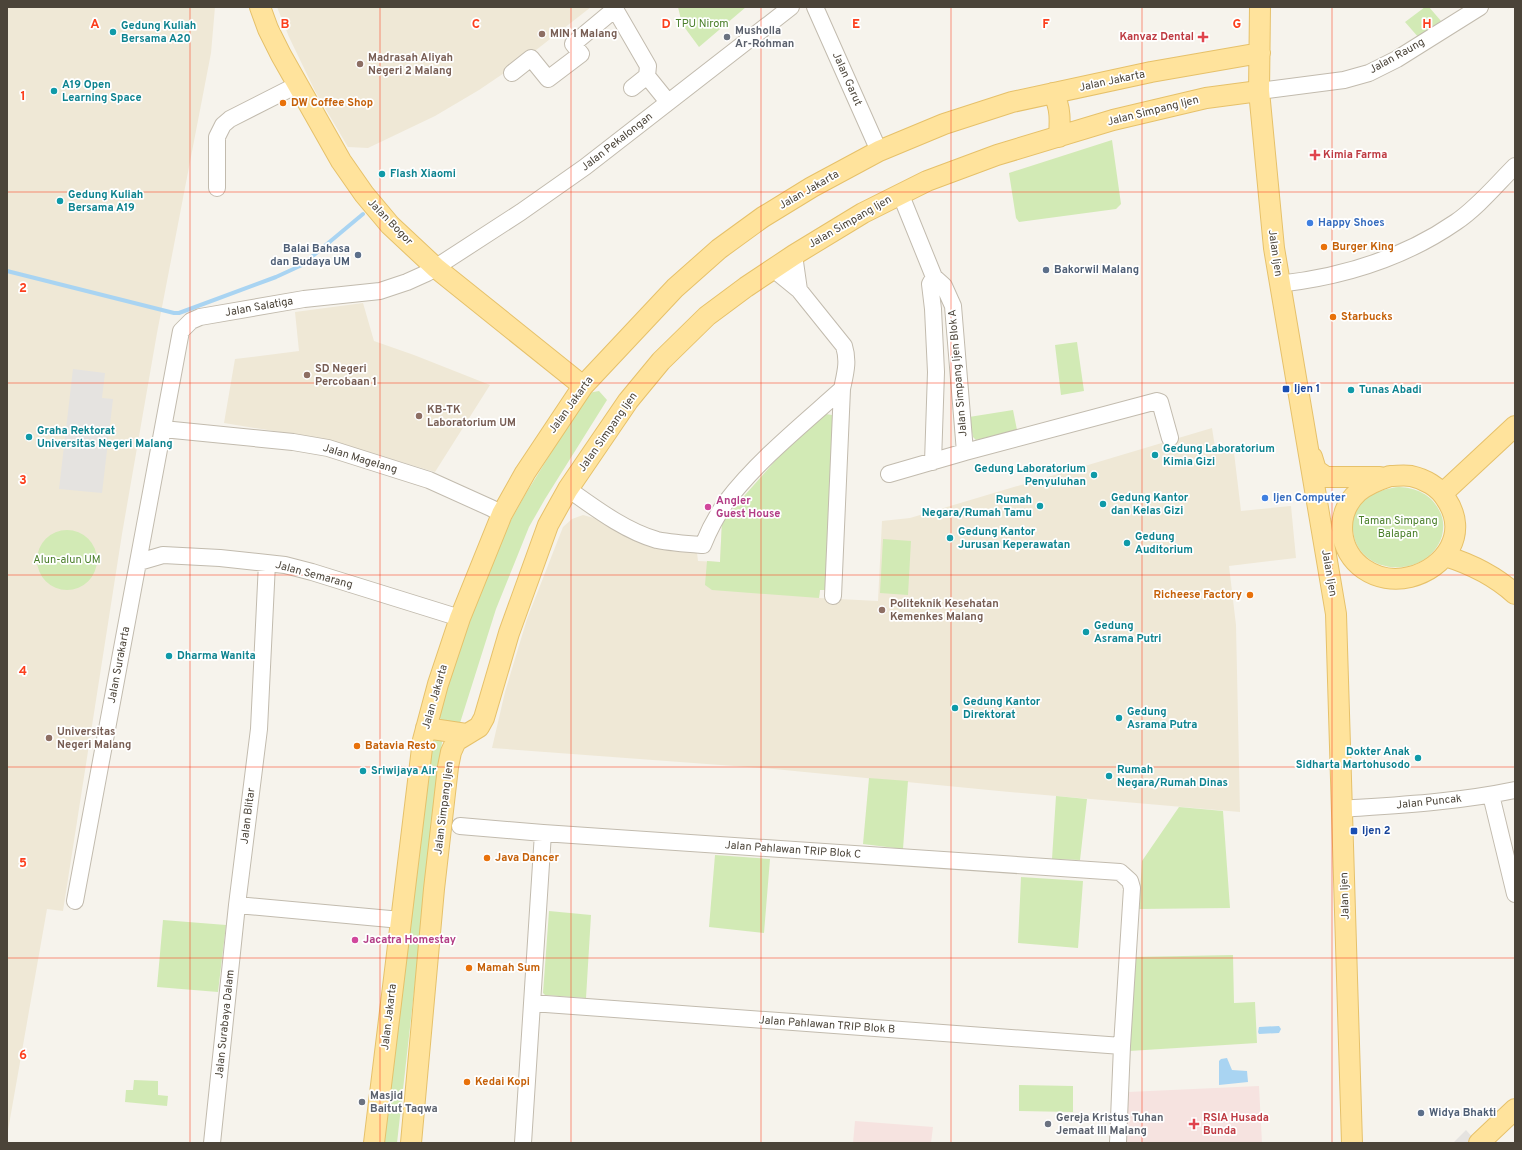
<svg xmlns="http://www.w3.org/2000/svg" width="1522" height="1150" font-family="Overpass,sans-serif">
  <rect width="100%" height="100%" fill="#f6f3ec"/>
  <path fill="#efe8d6" d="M7,7H215L211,53L157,333L122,534L63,911L47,909L7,1136Z
    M277,7H591L522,61L479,90L435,116L368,148L348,147L315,91L289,37Z
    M363,303L374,341L414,355L490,385L435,472L323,439L224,423L235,359L299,351L295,312Z
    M832,415L828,590H820L819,598L878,601L882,521L910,518L1212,428L1215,447L1233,444L1241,511L1291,506L1296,558L1229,566L1236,625L1240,812L999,791L774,769L492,748L505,692L527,619L563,527L572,519L583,515L594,518L620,533L648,544L692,550L697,553L698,561L720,562L722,521Z"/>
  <path fill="#f6e3e0" d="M1259,1086L1262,1143H1125L1128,1092Z
    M855,1121L933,1127L931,1143H853Z"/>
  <path fill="#d2eab5" d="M678,7H746L699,47L682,24Z
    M1425,7H1429L1441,21L1419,38L1405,22Z
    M1112,140L1121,204L1116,209L1019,222L1016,218L1009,173Z
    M1077,342L1084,391L1061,395L1055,345Z
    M599,391L607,400L545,499L529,527L496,609L460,723L445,724L439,717L459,643L505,531L525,495L588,393Z
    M1013,410L1017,430L976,440L973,437L969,417Z
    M826,414L832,415L836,420L828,590H820L819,598L712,590L705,585L707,561L720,562L722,521L790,444Z
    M1399,487C1416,488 1431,494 1439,510C1444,519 1444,527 1442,536C1427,583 1349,576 1353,522C1354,499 1379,489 1399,487Z
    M37 560a30 30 0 1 1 60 0a30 30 0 1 1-60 0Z
    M883,539L911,541L908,595L880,593Z
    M435,736L441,737L442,742L397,1143H384L421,801L431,741Z
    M869,778L908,781L903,849L863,844Z
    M1056,796L1087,799L1080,860L1052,859Z
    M1179,807L1223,811L1230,908L1139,909L1142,861Z
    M715,855L770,859L764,933L709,927Z
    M1021,877L1083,881L1078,948L1018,943Z
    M549,911L591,915L586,998L545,995L543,993Z
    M163,920L226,925L218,992L157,987Z
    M1233,955L1234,1003L1255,1002L1257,1043L1129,1051L1134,957Z
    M134,1080L158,1081V1095L168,1096L167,1106L125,1102L126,1090H133Z
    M1019,1085L1073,1086V1112L1019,1111Z"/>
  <path fill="#e5e3e0" d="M73,369L105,373L102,398L113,399L102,493L59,489Z
    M1466,1130L1474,1139L1470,1143H1453Z"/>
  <path fill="#a9d4f2" d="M1279,1026L1281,1029L1279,1033L1259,1034L1258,1032L1259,1027Z
    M1227,1058L1232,1070L1247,1071L1248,1082L1219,1085V1061L1221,1059Z"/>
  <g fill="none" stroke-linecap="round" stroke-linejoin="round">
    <path stroke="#a9d4f2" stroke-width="4" d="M7,271L174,313H179L276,277L302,265L363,214"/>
    <defs>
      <path id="minor" d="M815,7L879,151
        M512,73L531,58L548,79L581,54L573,44L615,9L648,66L647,76L668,102
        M632,88L647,76
        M1259,91L1344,80L1369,73L1397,59L1480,7
        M217,188V137L223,125L230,119L297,85
        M900,193L934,277L944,286L953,306L965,452
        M794,255L799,290
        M772,268L799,290L844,346C849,362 845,374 842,389L833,596
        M1279,284C1341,277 1404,258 1456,222C1478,207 1496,185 1515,166
        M163,429L293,442L328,448L429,480L491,508L502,514
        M933,462L936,372L933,309L930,284L934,277
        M889,474L965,452L1157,401L1160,402L1170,438
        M568,489C595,508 625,531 657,540C672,543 688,544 703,545C709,530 717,515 726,502C757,461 803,424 842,389
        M139,562L163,555L220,558L285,565L312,572L460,618
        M267,563L259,729L237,905L401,920
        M1491,795L1515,894
        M1342,809C1400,805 1458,802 1515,790
        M460,826L543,833L1120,872L1130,881L1132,888L1122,1046L1118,1143
        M75,901L181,331L191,321L200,317L304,299L380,291L407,282L427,273L521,212L585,167L791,7
        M532,1003L1122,1046
        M212,1143L237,905
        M523,1143L543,833"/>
      <path id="major" d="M260,7L268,29L281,55L341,161L364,194L390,225L436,268L583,386
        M1260,7L1259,91L1274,248L1336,614L1352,1143
        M1053,93C1061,107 1060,122 1059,137
        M1312,457L1316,470L1326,477H1380
        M1390,476C1397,476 1404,475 1411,476C1425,479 1439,487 1446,499C1469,533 1446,568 1410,577C1394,581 1377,578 1364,569C1338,551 1334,514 1358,492C1367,484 1378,480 1390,476Z
        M1443,493L1515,426
        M1445,556C1471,564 1495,576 1515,594
        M426,728L466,734
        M374,1143L423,740L438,684L460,618L502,514L525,473L583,386L675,288L719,249L763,217L812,187L879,151L944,124L1012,102L1151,72L1260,53
        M411,1143L434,889L448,767L451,752L456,741L479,727L484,718L509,633L548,525L568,489L628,401L661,361L707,316L746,287L794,255L863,213L927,181L997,155L1113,120L1206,98L1259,91
        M1479,1143L1515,1109"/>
    </defs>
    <use href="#minor" stroke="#c2bbae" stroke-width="18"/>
    <use href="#major" stroke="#e6c16a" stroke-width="22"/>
    <use href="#minor" stroke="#fff" stroke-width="16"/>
    <use href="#major" stroke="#ffe39c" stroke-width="20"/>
  </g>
  <path fill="none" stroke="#fc3f1d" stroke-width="1" stroke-opacity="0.55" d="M190,7V1143M380,7V1143M571,7V1143M761,7V1143M951,7V1143M1142,7V1143M1332,7V1143M7,192H1515M7,383H1515M7,575H1515M7,767H1515M7,958H1515"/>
  <g fill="#0f9aa8" stroke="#fff" stroke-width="1.5">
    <circle cx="113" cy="32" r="4"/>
    <circle cx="54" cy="91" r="4"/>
    <circle cx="382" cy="174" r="4"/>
    <circle cx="60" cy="201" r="4"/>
    <circle cx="1351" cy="390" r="4"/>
    <circle cx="29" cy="437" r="4"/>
    <circle cx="1155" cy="455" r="4"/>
    <circle cx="1094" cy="475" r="4"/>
    <circle cx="1103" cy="504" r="4"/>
    <circle cx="1040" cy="506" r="4"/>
    <circle cx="950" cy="538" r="4"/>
    <circle cx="1127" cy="543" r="4"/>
    <circle cx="1086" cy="632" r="4"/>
    <circle cx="169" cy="656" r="4"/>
    <circle cx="955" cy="708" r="4"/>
    <circle cx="1119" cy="718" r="4"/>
    <circle cx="1418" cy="758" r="4"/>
    <circle cx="363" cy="771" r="4"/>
    <circle cx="1109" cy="776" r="4"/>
  </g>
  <g fill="#8d6e63" stroke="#fff" stroke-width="1.5">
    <circle cx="542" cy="34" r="4"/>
    <circle cx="360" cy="64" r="4"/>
    <circle cx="307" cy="375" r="4"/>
    <circle cx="419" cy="416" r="4"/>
    <circle cx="882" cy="610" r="4"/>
    <circle cx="49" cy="738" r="4"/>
  </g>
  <g fill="#6b7280" stroke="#fff" stroke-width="1.5">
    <circle cx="727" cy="37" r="4"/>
    <circle cx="362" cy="1102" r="4"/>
    <circle cx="1048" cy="1124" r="4"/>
  </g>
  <g fill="#e0444e" stroke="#fff" stroke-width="1.5">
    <path d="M1201 31h4v4h4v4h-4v4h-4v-4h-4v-4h4z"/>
    <path d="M1313 149h4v4h4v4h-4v4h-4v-4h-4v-4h4z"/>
    <path d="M1192 1118h4v4h4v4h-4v4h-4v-4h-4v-4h4z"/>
  </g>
  <g fill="#e8710a" stroke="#fff" stroke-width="1.5">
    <circle cx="283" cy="103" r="4"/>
    <circle cx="1324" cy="247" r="4"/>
    <circle cx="1333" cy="317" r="4"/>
    <circle cx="1250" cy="595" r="4"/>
    <circle cx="357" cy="746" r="4"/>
    <circle cx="487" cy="858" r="4"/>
    <circle cx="469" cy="968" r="4"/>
    <circle cx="467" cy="1082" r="4"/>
  </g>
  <g fill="#3f7fe0" stroke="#fff" stroke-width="1.5">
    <circle cx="1310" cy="223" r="4"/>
    <circle cx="1265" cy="498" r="4"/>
  </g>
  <g fill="#5c6f8a" stroke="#fff" stroke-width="1.5">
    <circle cx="358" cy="255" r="4"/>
    <circle cx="1046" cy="270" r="4"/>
    <circle cx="1421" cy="1113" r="4"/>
  </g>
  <g fill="#1a4fb4" stroke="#fff" stroke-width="1.5">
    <rect x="1282" y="385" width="8" height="8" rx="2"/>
    <rect x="1350" y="827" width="8" height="8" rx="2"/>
  </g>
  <g fill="#d1479c" stroke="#fff" stroke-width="1.5">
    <circle cx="708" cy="507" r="4"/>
    <circle cx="355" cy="940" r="4"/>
  </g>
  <g text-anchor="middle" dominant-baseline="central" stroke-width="3.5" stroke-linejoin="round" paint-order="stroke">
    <g font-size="11" fill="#4a7f2a" stroke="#fff">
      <text x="702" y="24">TPU Nirom</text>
      <text x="1398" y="521">Taman Simpang<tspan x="1398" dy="13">Balapan</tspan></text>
      <text x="67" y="560">Alun-alun UM</text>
    </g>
    <g font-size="11" font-weight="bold" fill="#0d838f" stroke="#fff" text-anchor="start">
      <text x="121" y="26">Gedung Kuliah<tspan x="121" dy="13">Bersama A20</tspan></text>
      <text x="62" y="85">A19 Open<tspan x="62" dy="13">Learning Space</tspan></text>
      <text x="390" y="174">Flash Xiaomi</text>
      <text x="68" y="195">Gedung Kuliah<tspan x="68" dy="13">Bersama A19</tspan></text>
      <text x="1359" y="390">Tunas Abadi</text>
      <text x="37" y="431">Graha Rektorat<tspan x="37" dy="13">Universitas Negeri Malang</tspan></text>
      <text x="1163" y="449">Gedung Laboratorium<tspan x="1163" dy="13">Kimia Gizi</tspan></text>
      <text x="1086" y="469" text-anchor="end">Gedung Laboratorium<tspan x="1086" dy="13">Penyuluhan</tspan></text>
      <text x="1111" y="498">Gedung Kantor<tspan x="1111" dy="13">dan Kelas Gizi</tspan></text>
      <text x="1032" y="500" text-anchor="end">Rumah<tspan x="1032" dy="13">Negara/Rumah Tamu</tspan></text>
      <text x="958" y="532">Gedung Kantor<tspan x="958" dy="13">Jurusan Keperawatan</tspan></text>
      <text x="1135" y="537">Gedung<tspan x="1135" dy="13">Auditorium</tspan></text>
      <text x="1094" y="626">Gedung<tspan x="1094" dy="13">Asrama Putri</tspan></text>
      <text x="177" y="656">Dharma Wanita</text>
      <text x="963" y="702">Gedung Kantor<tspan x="963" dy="13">Direktorat</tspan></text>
      <text x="1127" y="712">Gedung<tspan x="1127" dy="13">Asrama Putra</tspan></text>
      <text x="1410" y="752" text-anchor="end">Dokter Anak<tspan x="1410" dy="13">Sidharta Martohusodo</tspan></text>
      <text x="1117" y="770">Rumah<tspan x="1117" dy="13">Negara/Rumah Dinas</tspan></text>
      <text x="371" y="771">Sriwijaya Air</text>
    </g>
    <g font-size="11" font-weight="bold" fill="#5b616d" stroke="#fff" text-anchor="start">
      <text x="735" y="31">Musholla<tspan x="735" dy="13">Ar-Rohman</tspan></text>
      <text x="370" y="1096">Masjid<tspan x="370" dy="13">Baitut Taqwa</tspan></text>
      <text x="1056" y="1118">Gereja Kristus Tuhan<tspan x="1056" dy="13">Jemaat III Malang</tspan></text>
    </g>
    <g font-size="11" font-weight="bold" fill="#785e54" stroke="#fff" text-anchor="start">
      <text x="550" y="34">MIN 1 Malang</text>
      <text x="368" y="58">Madrasah Aliyah<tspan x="368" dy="13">Negeri 2 Malang</tspan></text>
      <text x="315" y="369">SD Negeri<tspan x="315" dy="13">Percobaan 1</tspan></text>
      <text x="427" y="410">KB-TK<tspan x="427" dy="13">Laboratorium UM</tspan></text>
      <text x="890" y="604">Politeknik Kesehatan<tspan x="890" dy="13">Kemenkes Malang</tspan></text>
      <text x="57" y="732">Universitas<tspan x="57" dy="13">Negeri Malang</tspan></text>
    </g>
    <g font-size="11" font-weight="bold" fill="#be3a42" stroke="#fff" text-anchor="start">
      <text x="1194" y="37" text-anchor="end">Kanvaz Dental</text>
      <text x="1323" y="155">Kimia Farma</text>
      <text x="1203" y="1118">RSIA Husada<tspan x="1203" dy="13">Bunda</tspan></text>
    </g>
    <g font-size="11" fill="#4b4439" stroke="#fff">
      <text transform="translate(1397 56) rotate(-29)">Jalan Raung</text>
      <text transform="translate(847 79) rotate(66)">Jalan Garut</text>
      <text transform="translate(1112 81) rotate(-12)">Jalan Jakarta</text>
      <text transform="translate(1153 111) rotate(-14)">Jalan Simpang Ijen</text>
      <text transform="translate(617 142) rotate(-38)">Jalan Pekalongan</text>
      <text transform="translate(809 190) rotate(-30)">Jalan Jakarta</text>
      <text transform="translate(390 222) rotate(46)">Jalan Bogor</text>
      <text transform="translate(850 222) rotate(-30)">Jalan Simpang Ijen</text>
      <text transform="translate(1275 253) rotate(82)">Jalan Ijen</text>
      <text transform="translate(259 307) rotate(-10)">Jalan Salatiga</text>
      <text transform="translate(958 373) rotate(-95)">Jalan Simpang Ijen Blok A</text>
      <text transform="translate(571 405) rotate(-54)">Jalan Jakarta</text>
      <text transform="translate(608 432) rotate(-55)">Jalan Simpang Ijen</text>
      <text transform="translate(360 459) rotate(17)">Jalan Magelang</text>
      <text transform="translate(1329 573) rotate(80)">Jalan Ijen</text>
      <text transform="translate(314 575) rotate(15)">Jalan Semarang</text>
      <text transform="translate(119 665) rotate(-79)">Jalan Surakarta</text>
      <text transform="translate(435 697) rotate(-74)">Jalan Jakarta</text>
      <text transform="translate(1429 802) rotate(-6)">Jalan Puncak</text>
      <text transform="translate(444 808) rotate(-83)">Jalan Simpang Ijen</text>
      <text transform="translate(248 816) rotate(-83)">Jalan Blitar</text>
      <text transform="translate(793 850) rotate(4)">Jalan Pahlawan TRIP Blok C</text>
      <text transform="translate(1345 896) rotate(-92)">Jalan Ijen</text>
      <text transform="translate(389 1017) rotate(-83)">Jalan Jakarta</text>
      <text transform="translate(225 1024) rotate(-84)">Jalan Surabaya Dalam</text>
      <text transform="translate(827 1025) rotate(4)">Jalan Pahlawan TRIP Blok B</text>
    </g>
    <g font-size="11" font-weight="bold" fill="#c56008" stroke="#fff" text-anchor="start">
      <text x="291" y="103">DW Coffee Shop</text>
      <text x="1332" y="247">Burger King</text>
      <text x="1341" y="317">Starbucks</text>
      <text x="1242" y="595" text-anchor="end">Richeese Factory</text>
      <text x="365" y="746">Batavia Resto</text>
      <text x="495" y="858">Java Dancer</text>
      <text x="477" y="968">Mamah Sum</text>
      <text x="475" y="1082">Kedai Kopi</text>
    </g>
    <g font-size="11" font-weight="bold" fill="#366cbe" stroke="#fff" text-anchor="start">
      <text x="1318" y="223">Happy Shoes</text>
      <text x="1273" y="498">Ijen Computer</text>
    </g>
    <g font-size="11" font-weight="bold" fill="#4e5e75" stroke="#fff" text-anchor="start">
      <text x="350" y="249" text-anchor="end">Balai Bahasa<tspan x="350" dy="13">dan Budaya UM</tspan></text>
      <text x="1054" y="270">Bakorwil Malang</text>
      <text x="1429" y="1113">Widya Bhakti</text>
    </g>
    <g font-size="11" font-weight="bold" fill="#164399" stroke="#fff" text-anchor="start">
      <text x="1294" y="389">Ijen 1</text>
      <text x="1362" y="831">Ijen 2</text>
    </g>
    <g font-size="11" font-weight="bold" fill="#b23c85" stroke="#fff" text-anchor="start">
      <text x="716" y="501">Angler<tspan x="716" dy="13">Guest House</tspan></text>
      <text x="363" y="940">Jacatra Homestay</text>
    </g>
  </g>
  <g font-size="13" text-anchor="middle" font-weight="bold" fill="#fc3f1d" stroke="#fff" stroke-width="3.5" stroke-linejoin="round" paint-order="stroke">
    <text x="95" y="28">A</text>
    <text x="285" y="28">B</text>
    <text x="476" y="28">C</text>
    <text x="666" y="28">D</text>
    <text x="856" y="28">E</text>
    <text x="1046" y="28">F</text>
    <text x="1237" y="28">G</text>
    <text x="1427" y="28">H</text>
    <text x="23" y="100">1</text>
    <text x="23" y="292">2</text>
    <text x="23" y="484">3</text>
    <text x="23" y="675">4</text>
    <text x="23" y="867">5</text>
    <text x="23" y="1059">6</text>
  </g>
  <rect width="1522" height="1150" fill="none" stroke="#4b4439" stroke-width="16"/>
</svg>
